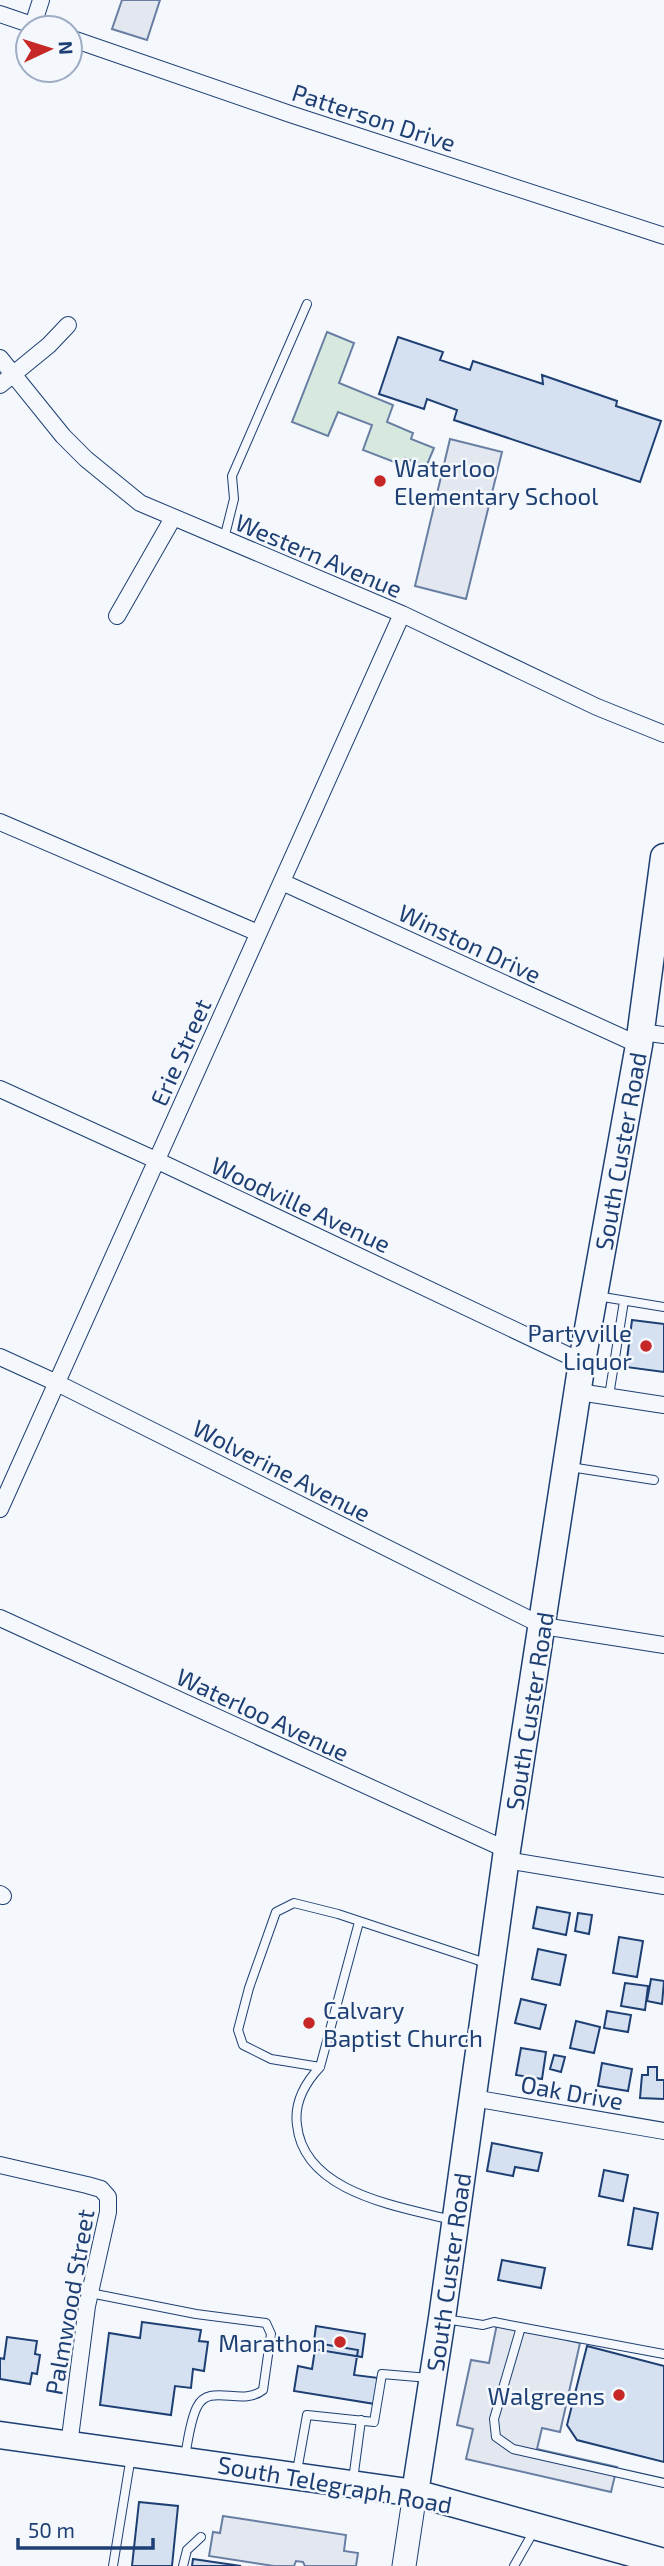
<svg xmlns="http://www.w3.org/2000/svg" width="664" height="2566" font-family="'Exo 2',sans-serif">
  <rect width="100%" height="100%" fill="#f4f7fb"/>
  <path fill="#d7e8df" stroke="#687fa3" stroke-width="2" d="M327,332L354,343L339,383L393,405L387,422L413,433L411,439L434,448L426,467L405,458L402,465L363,450L372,425L338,412L328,436L292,422Z"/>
  <path fill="#e3e8f0" stroke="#687fa3" stroke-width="2" d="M122,0H160L147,40L112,29Z
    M450,439L502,452L466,599L415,586Z
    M497,2324L580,2343L560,2432L542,2428L537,2449L617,2467L611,2492L466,2459L473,2429L457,2425L471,2360L489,2363Z
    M223,2516L346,2535L344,2551L358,2553L356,2566H305L303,2562L296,2561L294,2566H274L209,2556L213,2532L220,2533Z"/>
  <path fill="#d5e0f0" stroke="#1d3f73" stroke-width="2" d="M398,337L443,352L440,360L470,370L473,361L543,384L542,375L617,401L616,406L661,421L640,482L454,420L457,410L427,399L424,409L379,394Z
    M632,1320L664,1324V1372L626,1367Z
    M537,1907L570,1913L566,1935L533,1928Z
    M578,1913L592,1915L589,1934L575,1931Z
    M619,1937L643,1941L637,1977L613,1973Z
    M538,1949L566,1955L560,1985L532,1979Z
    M651,1979L664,1981L662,2004L647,2001Z
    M625,1983L648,1986L645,2010L621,2006Z
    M521,1999L546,2005L540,2029L515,2023Z
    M607,2011L631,2015L628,2032L604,2028Z
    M576,2021L600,2027L594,2053L570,2048Z
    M521,2048L546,2052L542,2079L516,2075Z
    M554,2055L565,2057L561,2072L550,2069Z
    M602,2063L632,2069L628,2091L598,2086Z
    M648,2067H657V2080H664V2099L640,2098L642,2075H648Z
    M492,2143L542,2153L538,2171L515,2167L513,2176L487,2171Z
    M604,2170L628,2175L623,2201L599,2196Z
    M634,2208L658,2213L652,2249L628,2245Z
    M502,2260L545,2268L541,2288L498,2280Z
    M142,2322L201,2330L199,2341L208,2342L204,2371L193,2369L191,2388L175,2386L171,2415L100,2405L109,2333L140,2338Z
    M316,2326L365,2334L362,2357L313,2349Z
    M7,2337L37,2341L35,2354L40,2355L37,2374L32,2373L30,2384L0,2379V2358L4,2359Z
    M316,2343L358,2350L354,2375L379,2378L375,2404L294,2391L298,2366L312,2369Z
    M587,2346L664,2366V2462L577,2440L567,2425Z
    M139,2502L178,2506L172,2566H132Z
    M193,2559L241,2566H192Z"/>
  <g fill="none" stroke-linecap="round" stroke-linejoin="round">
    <defs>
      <path id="lane" d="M224,539L234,499L232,476L307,304
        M597,1296L664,1307
        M609,1396L624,1301
        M570,1467L654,1480
        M320,2067L359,1922
        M451,2220C398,2206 304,2193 297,2125C294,2103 305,2083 320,2067L271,2059L243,2045L238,2030L249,1988L276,1912L294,1903L338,1914L489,1964
        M90,2293L196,2314L266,2323L271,2334L263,2390C242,2407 209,2382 197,2407C190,2421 188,2441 185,2456
        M445,2319L483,2325L494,2322L509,2325L664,2354
        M521,2327L494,2419L496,2437L513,2449L664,2483
        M297,2471L307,2415L374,2422L382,2374L429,2378
        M353,2480L361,2420
        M113,2566L131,2456
        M183,2566L187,2550L201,2537
        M514,2566L535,2529"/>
      <path id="street" d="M0,14L41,28
        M33,25L41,0
        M70,38L290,114L664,236
        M0,358L63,436L86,459L140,503L402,614L597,707L664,734
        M0,385L49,345L68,325
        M117,616L173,518
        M0,822L258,933
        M282,882L639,1045
        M641,1032L664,1035
        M0,1089L158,1161L582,1362
        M0,1357L57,1383L543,1626L664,1645
        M579,1392L664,1405
        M0,1509L402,614
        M0,1618L507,1850
        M506,1860L664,1886
        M0,1894L3,1896
        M473,2098L664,2131
        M0,2165L87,2185L101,2189L108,2197V2212L87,2306L69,2445"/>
      <path id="secondary" d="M404,2566L415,2493"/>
      <path id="primary" d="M0,2435L415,2493L664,2562
        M415,2493L442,2318L507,1850L582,1362L639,1045L664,857"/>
    </defs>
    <use href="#lane" stroke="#1d3f73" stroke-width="10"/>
    <use href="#street" stroke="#1d3f73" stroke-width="18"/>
    <use href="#secondary" stroke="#1d3f73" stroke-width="25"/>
    <use href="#primary" stroke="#1d3f73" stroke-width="29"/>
    <use href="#lane" stroke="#f4f7fb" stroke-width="8"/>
    <use href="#street" stroke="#f4f7fb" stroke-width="16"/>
    <use href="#secondary" stroke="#f4f7fb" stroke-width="23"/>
    <use href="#primary" stroke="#f4f7fb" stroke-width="26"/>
  </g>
  <g fill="#c62828" stroke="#f4f7fb" stroke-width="2.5">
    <circle cx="380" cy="481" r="7"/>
    <circle cx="646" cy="1346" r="7"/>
    <circle cx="309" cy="2023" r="7"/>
    <circle cx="340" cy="2342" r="7"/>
    <circle cx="619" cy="2395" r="7"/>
  </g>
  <g text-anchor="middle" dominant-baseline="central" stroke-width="5" stroke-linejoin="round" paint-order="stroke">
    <g font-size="24" fill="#1d3f73" stroke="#f4f7fb">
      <text transform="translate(374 117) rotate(18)">Patterson Drive</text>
      <text transform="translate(319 555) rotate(23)">Western Avenue</text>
      <text transform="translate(470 943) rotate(25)">Winston Drive</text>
      <text transform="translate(180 1052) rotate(-66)">Erie Street</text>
      <text transform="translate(620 1151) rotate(-80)">South Custer Road</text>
      <text transform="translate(301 1204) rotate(25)">Woodville Avenue</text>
      <text transform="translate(282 1470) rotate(27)">Wolverine Avenue</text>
      <text transform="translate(529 1711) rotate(-81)">South Custer Road</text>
      <text transform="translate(263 1714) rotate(25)">Waterloo Avenue</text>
      <text transform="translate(572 2092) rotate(10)">Oak Drive</text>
      <text transform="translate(448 2272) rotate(-82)">South Custer Road</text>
      <text transform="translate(69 2302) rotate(-80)">Palmwood Street</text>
      <text transform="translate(335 2484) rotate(10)">South Telegraph Road</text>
    </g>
    <g font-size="24" fill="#1d3f73" stroke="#f4f7fb" text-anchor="end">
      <text x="394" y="467" text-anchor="start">Waterloo<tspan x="394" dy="28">Elementary School</tspan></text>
      <text x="632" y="1332">Partyville<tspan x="632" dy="28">Liquor</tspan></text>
      <text x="323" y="2009" text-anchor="start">Calvary<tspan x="323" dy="28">Baptist Church</tspan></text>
      <text x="326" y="2342">Marathon</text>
      <text x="605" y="2395">Walgreens</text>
    </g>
  </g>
  <g transform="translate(49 49) rotate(86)"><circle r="33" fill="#f4f7fb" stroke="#9eadc5" stroke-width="2"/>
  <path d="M0-5L12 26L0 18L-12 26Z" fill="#c62828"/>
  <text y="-10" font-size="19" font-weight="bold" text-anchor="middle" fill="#1d3f73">N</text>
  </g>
  <path d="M18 2538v10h135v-10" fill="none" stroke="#1d3f73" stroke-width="3.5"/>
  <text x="28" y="2538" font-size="21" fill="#1d3f73" stroke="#f4f7fb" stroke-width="5" paint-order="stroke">50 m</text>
</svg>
